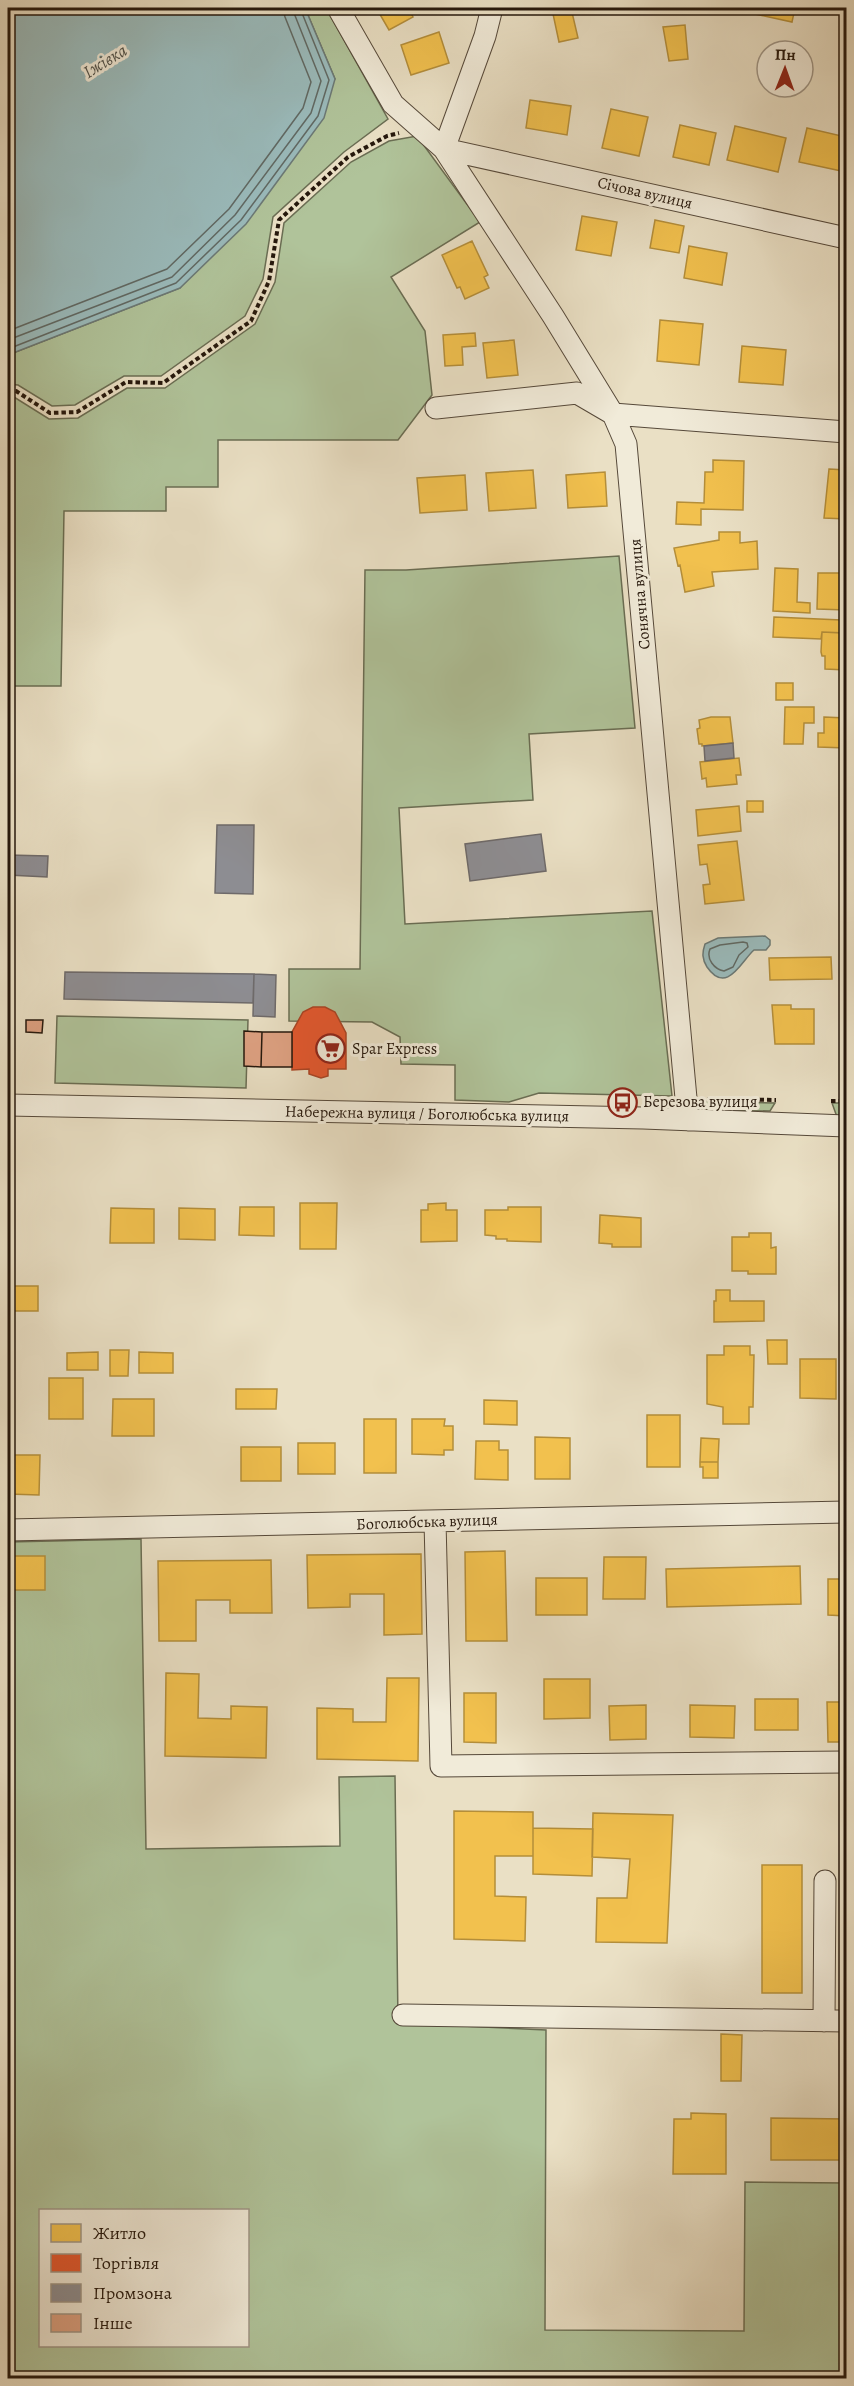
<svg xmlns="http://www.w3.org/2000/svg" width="854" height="2386" font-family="Alegreya,serif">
  <rect width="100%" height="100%" fill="#eae0c5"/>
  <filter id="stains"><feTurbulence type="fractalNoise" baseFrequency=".00333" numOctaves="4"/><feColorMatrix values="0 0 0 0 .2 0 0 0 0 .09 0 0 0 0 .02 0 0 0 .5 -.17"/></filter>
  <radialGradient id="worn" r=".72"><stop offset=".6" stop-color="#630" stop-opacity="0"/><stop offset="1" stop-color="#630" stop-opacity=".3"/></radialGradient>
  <path fill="#b0c39a" stroke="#6a6d53" stroke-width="1.5" fill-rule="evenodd" d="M305,8H326L388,119L344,152L273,217L263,279L245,316L161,376H124L75,405L52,406L18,385L8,384V355L180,288L335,79Z
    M417,136L480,222L391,277L425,331L432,395L398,440H218V487H166V511H64L61,686H8V396L14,397L49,419L78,418L127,388H165L255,324L275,282L284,223L351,162L389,141Z
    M619,556L635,728L529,734L533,800L399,808L405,924L652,911L672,1096L539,1093L509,1102L455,1100V1065L401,1064L400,1037L372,1022L289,1021V969H360L365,570H406Z
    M57,1016L248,1020L246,1088L55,1083Z
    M694,1101L775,1103L770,1111L706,1110L699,1107Z
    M832,1103H846V1117H837Z
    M141,1539L146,1849L340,1846L339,1777L395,1776L398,2023L546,2030L545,2330L744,2331L745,2182L846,2183V2378H8V1542ZM40,2210H248V2346H40Z"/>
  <path fill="#9abbbc" stroke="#6b7976" stroke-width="1.5" d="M8,8H305L335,79L324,118L246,224L180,288L8,355Z
    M765,936L770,940V945L766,950H754C742,960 727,996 707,967C702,959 702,953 705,944L718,938Z"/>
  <path fill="#f2c14e" stroke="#b48e3a" stroke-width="1.5" d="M385,8H408L413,17L389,30L378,11Z
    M559,8H571L578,38L559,42L553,14L560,13Z
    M752,8H795L792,22L750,13Z
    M685,25L688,59L669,61L663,27Z
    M439,32L449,63L411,75L401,45Z
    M530,100L571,106L567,135L526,128Z
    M611,109L648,117L639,156L602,148Z
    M680,125L716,133L709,165L673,157Z
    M735,126L786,138L778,172L727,160Z
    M807,128L846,137V172L799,162Z
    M582,216L617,222L611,256L576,250Z
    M655,220L684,226L679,253L650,248Z
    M472,241L488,275L484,277L489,288L465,299L460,287L457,288L442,255Z
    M689,246L727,253L722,285L684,278Z
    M660,320L703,324L699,365L657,361Z
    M475,333L476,346L462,347L463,365L445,366L443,335Z
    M514,340L518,375L487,378L483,343Z
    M742,346L786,350L783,385L739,382Z
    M713,460L744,461L743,510L701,509V525L676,524L677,502L704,503L705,472H713Z
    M829,469L846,470V519L824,518Z
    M533,470L536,508L489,511L486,473Z
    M605,472L607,506L568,508L566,475Z
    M465,475L467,510L420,513L417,478Z
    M719,532H740V543L757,541L758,569L712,572L714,586L685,592L680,565L678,566L674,548L719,540Z
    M775,568L798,569L797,602L810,603V613L773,611Z
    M818,573H846V610L817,609Z
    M774,617L841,620V633L822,632L821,639L773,637Z
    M822,632L846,633V670L825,669V656H822L821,652Z
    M776,683H793V700H776Z
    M785,707H814V723H804L803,744H784Z
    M711,717H730L733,743L702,746V744H699L697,729L700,728L699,720Z
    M824,717L846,718V748L818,747V733H824Z
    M739,758L741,775H736L737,784L707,787L706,778L702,779L700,762Z
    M747,801H763V812H747Z
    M739,806L741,831L698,836L696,810Z
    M845,808L846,809V838H844Z
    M737,841L744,900L705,904L703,885L710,884L707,864L700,865L698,845Z
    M831,957L832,979L770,980L769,958Z
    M772,1005H791V1009H814V1044H775Z
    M300,1203H337L336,1249H300Z
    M446,1203V1210H457V1241L421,1242V1210H428V1204Z
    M240,1207H274V1236L239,1235Z
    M508,1207H541V1242L507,1241V1239H496V1236L485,1235V1210H508Z
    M111,1208L154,1209V1243H110Z
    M179,1208L215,1209V1240L179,1239Z
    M600,1215L641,1218V1247H612V1244L599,1243Z
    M749,1233H771V1248L776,1247V1274H748V1271H732V1237H749Z
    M8,1286H38V1311H8Z
    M716,1290H730V1301H764V1321L714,1322V1301H716Z
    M767,1340H787V1364H768Z
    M724,1346H750V1355H754L753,1407H749V1424H723V1407L707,1404V1355H724Z
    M110,1350H129L128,1376H110Z
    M98,1352V1370H67V1353Z
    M139,1352L173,1353V1373H139Z
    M800,1359H836V1399L800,1398Z
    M49,1378H83V1419H49Z
    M236,1389H277L276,1409H236Z
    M113,1399H154V1436H112Z
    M484,1400L517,1401V1425L484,1424Z
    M647,1415H680V1467H647Z
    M364,1419H396V1473H364Z
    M412,1419H445L444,1426H453V1450H444V1455L412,1454Z
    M535,1437L570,1438V1479H535Z
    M701,1438L719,1439L718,1462H700Z
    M476,1441H499V1450H508V1480L475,1479Z
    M298,1443H335V1474H298Z
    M241,1447H281V1481H241Z
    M8,1455H40L39,1495L8,1494Z
    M700,1462H718V1478H703V1467H700Z
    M505,1551L507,1641H466L465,1552Z
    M421,1554L422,1634L384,1635V1594H350V1607L308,1608L307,1555Z
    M8,1556H45V1590H8Z
    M604,1557H646L645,1599H603Z
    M271,1560L272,1613H230V1600H196V1641H159L158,1561Z
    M800,1566L801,1604L667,1607L666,1569Z
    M536,1578H587V1615H536Z
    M828,1579H846V1616L828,1615Z
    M166,1673L199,1674L198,1718L231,1719V1706L267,1707L266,1758L165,1756Z
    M387,1678H419L418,1761L317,1759V1708L353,1709V1722H386Z
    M544,1679H590V1718L544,1719Z
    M464,1693H496V1743L464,1742Z
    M755,1699H798V1730H755Z
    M827,1702H846V1742H828Z
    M646,1705V1739L610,1740L609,1706Z
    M690,1705L735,1706L734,1738L690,1737Z
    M454,1811L533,1812V1856H495V1896L526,1897L525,1941L454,1939Z
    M593,1813L673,1815L667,1943L596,1942L597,1898H627L630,1859L592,1857Z
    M533,1828L593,1829L592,1876L533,1874Z
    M762,1865H802V1993H762Z
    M721,2034L742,2035L741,2081H721Z
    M691,2113L726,2114V2174H673L674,2119H691Z
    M771,2118L846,2119V2160H771Z"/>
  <path fill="#e4572e" stroke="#ab4424" stroke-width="1.5" d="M313,1007H325L335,1012L346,1033V1069H328V1076L321,1078L309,1074V1069L292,1070V1032L303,1012Z"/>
  <path fill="#8d8d92" stroke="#6e6a6a" stroke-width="1.5" d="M8,722H9V743H8Z
    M733,743L734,758L705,761L704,746Z
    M217,825H254L253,894L215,893Z
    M541,834L546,871L470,881L465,844Z
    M8,855L48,856L47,877L8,875Z
    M65,972L254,974L253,1003L64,999Z
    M254,974L276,975L275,1017L253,1016Z"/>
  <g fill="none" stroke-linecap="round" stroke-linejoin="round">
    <path stroke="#606964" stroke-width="1.5" d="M8,331L167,269L229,209L303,108L311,82L285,17L283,8
      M8,340L172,277L235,215L311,113L321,81L292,8
      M8,349L176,283L241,220L318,116L329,80L300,8
      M743,942L747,943L748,947L739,955L733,967L724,971C714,969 706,959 710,949L720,945Z"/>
  </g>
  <path fill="#dea182" stroke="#25170c" stroke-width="1.5" d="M26,1020H43L42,1033L26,1032Z
    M244,1031L262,1032L261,1067L244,1066Z
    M262,1032H292V1067H261Z"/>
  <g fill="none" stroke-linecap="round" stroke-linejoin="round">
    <defs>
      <path id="minor" d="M338,8L393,104L444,149L553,316L613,414L626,444L688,1120
        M492,8L485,36L444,149L846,238
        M436,408L577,393L613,414L846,432
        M8,1105L643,1118L846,1126
        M435,1521L441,1766L846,1762
        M8,1530L846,1512
        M403,2015L846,2021
        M824,2021L825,1881"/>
    </defs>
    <use href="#minor" stroke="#56493a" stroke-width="23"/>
    <path stroke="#25170c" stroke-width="4" stroke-dasharray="4.5 3" stroke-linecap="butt" d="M8,390L16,391L50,413L77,412L126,382L163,383L251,321L269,281L279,220L348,157L387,136L399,133
      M707,1099L776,1100
      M831,1101H846"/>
    <use href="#minor" stroke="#f1ebd9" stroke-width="21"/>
  </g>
  <defs>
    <symbol id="supermarket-ring" viewBox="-11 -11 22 22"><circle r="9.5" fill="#f1ebd9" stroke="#8f2418" stroke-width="1.5"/><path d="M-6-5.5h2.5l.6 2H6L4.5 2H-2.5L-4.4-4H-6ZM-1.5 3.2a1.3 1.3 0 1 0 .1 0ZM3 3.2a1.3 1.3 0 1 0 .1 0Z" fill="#8f2418"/></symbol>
    <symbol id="bus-ring" viewBox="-11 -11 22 22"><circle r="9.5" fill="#f1ebd9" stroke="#8f2418" stroke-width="1.5"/><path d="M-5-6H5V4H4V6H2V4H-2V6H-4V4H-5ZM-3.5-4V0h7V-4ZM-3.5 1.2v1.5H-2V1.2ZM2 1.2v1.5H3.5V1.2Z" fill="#8f2418"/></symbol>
  </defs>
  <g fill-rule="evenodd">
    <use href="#supermarket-ring" x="314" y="1032" width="33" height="33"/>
    <use href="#bus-ring" x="606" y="1086" width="33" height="33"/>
  </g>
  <g text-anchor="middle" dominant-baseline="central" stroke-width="6" stroke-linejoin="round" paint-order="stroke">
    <g font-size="16" fill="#25170c" stroke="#f1ebd9">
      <text transform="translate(645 193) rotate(13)">Січова вулиця</text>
      <text transform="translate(640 594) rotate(-95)">Сонячна вулиця</text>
      <text transform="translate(427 1114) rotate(1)">Набережна вулиця / Боголюбська вулиця</text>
      <text transform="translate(427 1522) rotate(-2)">Боголюбська вулиця</text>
    </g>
    <g font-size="16" fill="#25170c" stroke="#f1ebd9" text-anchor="start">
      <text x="352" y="1049">Spar Express</text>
      <text x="643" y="1102">Березова вулиця</text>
    </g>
    <g font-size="18" font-style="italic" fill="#4e504a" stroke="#f1ebd9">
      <text transform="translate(105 61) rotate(-32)">Іжівка</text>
    </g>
  </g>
  <rect width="854" height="2386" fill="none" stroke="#eae0c5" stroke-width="30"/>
  <rect x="9" y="9" width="836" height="2368" fill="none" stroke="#25170c" stroke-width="3"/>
  <rect x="15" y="15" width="824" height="2356" fill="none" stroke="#25170c" stroke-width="1.5"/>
  <rect x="39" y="2209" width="210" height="138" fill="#f1ebd9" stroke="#9f9687" stroke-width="1.5"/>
  <rect x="51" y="2224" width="30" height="18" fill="#f2c14e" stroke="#9f9687" stroke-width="1.5"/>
  <text x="93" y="2239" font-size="18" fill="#25170c">Житло</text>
  <rect x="51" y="2254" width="30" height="18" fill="#e4572e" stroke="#9f9687" stroke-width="1.5"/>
  <text x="93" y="2269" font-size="18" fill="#25170c">Торгівля</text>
  <rect x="51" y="2284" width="30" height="18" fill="#8d8d92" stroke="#9f9687" stroke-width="1.5"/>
  <text x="93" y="2299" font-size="18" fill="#25170c">Промзона</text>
  <rect x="51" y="2314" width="30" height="18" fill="#dea182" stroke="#9f9687" stroke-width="1.5"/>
  <text x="93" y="2329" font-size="18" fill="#25170c">Інше</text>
  <g transform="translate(785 69) rotate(1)"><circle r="28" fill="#f1ebd9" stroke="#9f9687" stroke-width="1.5"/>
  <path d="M0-4.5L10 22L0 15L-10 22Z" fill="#8f2418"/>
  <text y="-9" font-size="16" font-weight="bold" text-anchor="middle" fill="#25170c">Пн</text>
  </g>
  <rect width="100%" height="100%" filter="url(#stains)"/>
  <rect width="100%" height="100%" fill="url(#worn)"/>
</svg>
